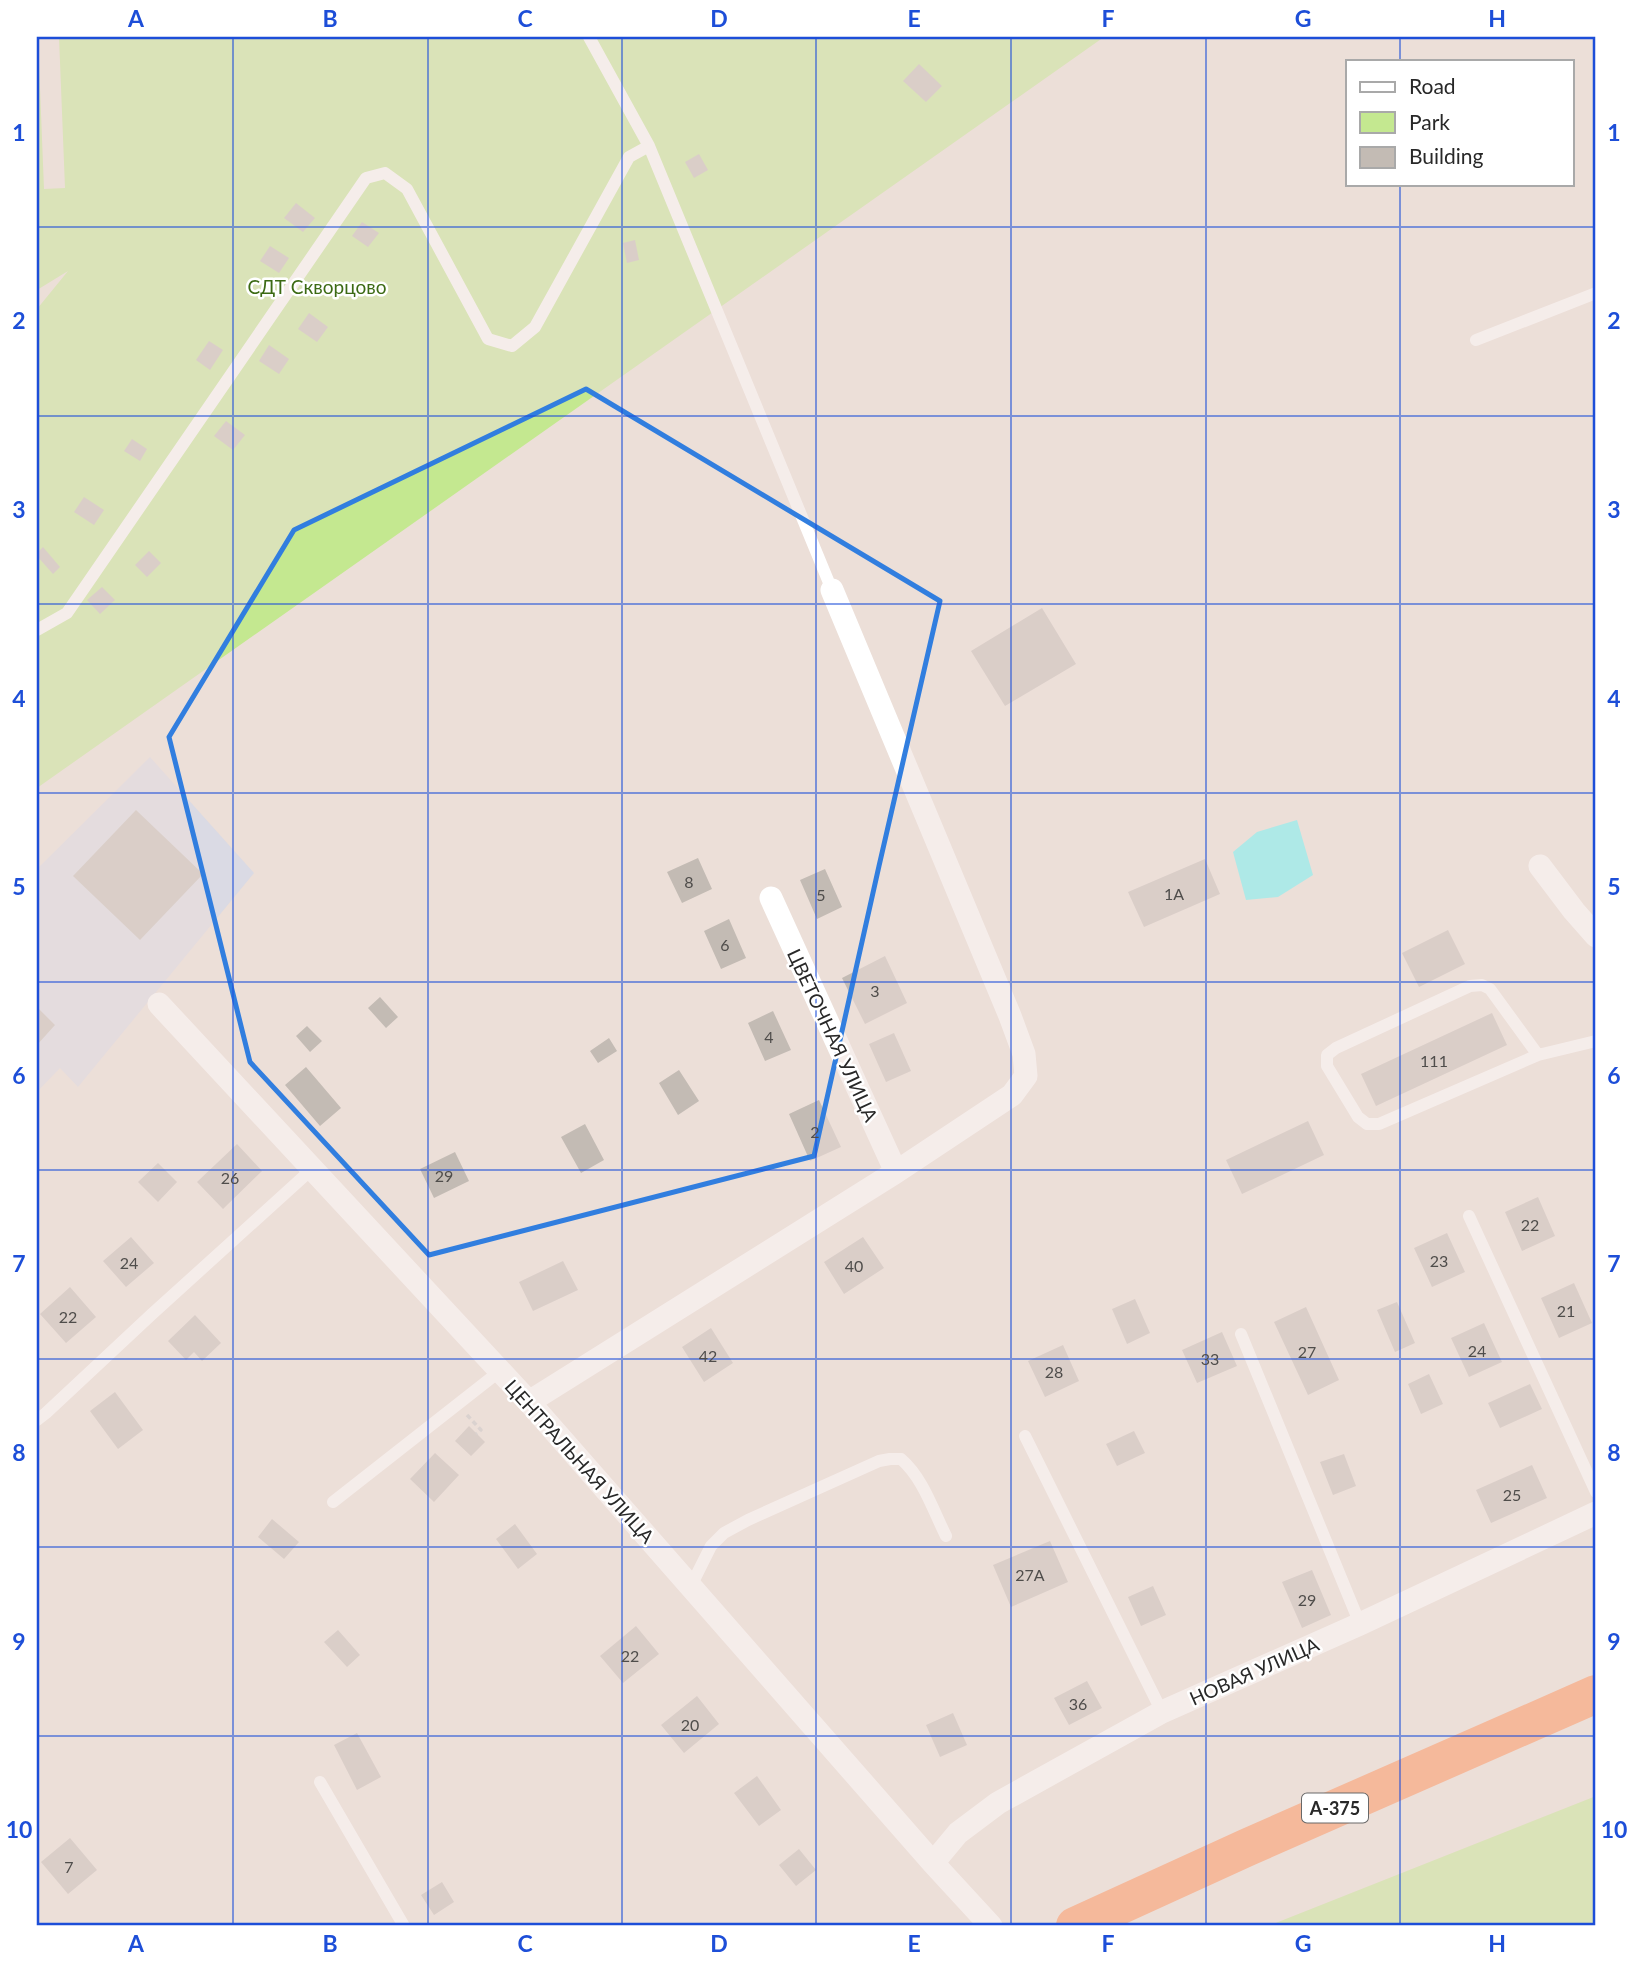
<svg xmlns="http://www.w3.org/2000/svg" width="1633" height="1963" font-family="Lato,sans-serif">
  <rect width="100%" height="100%" fill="#ecdfd8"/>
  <path fill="#dadae4" d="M150,757L254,873L78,1087L60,1068L37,1092V869Z"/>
  <path fill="#c4e890" d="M37,37H38L44,189L65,188L59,37H1104L37,788V309L68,271L37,290Z
    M1596,1796V1926H1268Z"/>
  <path fill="#62f6f8" d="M1297,820L1313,875L1278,897L1246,900L1233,852L1257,832Z"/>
  <path fill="#c3bbb4" d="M919,64L942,86L926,102L903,81Z
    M699,154L708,170L694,178L685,162Z
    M296,203L315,218L303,232L284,218Z
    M362,222L379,233L368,247L352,236Z
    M635,240L639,260L627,263L623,243Z
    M270,246L289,258L279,273L260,261Z
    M309,313L328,327L317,342L298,329Z
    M209,341L223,350L210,370L196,360Z
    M269,345L289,359L279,374L259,361Z
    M226,421L245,435L233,450L214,436Z
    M132,439L147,449L140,461L124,451Z
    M84,497L104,510L94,525L74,512Z
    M43,547L60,567L53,574L37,556V553Z
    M149,551L161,563L147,577L135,565Z
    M102,587L115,600L100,614L87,600Z
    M1042,608L1076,664L1005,706L971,651Z
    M136,810L203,874L140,940L73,876Z
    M698,858L712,889L682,903L667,872Z
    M1205,859L1220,894L1144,927L1128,892Z
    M825,869L842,907L817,919L800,880Z
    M729,919L746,958L721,969L704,931Z
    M1448,930L1465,964L1419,987L1402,953Z
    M885,956L907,1003L865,1024L842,978Z
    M380,997L398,1017L386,1028L368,1008Z
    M37,1007L55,1025L37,1045Z
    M773,1011L791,1050L765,1061L748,1023Z
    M1492,1013L1507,1045L1376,1106L1361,1074Z
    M307,1026L322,1041L310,1052L296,1036Z
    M894,1033L911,1071L886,1082L869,1044Z
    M609,1038L617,1051L598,1063L590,1051Z
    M306,1067L341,1108L320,1126L285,1085Z
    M679,1070L699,1101L678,1115L659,1083Z
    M819,1100L841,1147L810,1161L789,1114Z
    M1308,1121L1324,1155L1242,1194L1226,1160Z
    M585,1124L604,1160L581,1173L561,1137Z
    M237,1144L262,1171L223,1209L197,1182Z
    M455,1152L469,1181L434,1198L420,1169Z
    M158,1163L177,1182L158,1202L138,1182Z
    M1538,1197L1555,1236L1522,1251L1505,1212Z
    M1447,1233L1465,1272L1432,1287L1414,1248Z
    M131,1237L154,1263L126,1287L103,1261Z
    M863,1237L884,1268L844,1294L824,1262Z
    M563,1261L578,1290L533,1311L519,1282Z
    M1574,1283L1592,1323L1559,1338L1541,1298Z
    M70,1287L96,1317L66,1343L40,1314Z
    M1135,1299L1150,1333L1127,1344L1112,1309Z
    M1397,1302L1415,1343L1395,1352L1377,1310Z
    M1306,1307L1339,1380L1308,1395L1274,1322Z
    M195,1315L221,1343L202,1361L194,1352L186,1360L168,1341Z
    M1484,1323L1502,1362L1469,1377L1451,1338Z
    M711,1328L733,1363L704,1382L682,1347Z
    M1222,1332L1237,1366L1197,1383L1182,1350Z
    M1063,1345L1079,1381L1045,1397L1028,1361Z
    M1429,1374L1443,1404L1421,1414L1408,1384Z
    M1530,1384L1542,1409L1500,1428L1488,1403Z
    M115,1392L143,1430L118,1449L90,1411Z
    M469,1426L485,1442L471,1456L455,1441Z
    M1134,1431L1145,1453L1117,1466L1106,1444Z
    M435,1453L459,1475L434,1502L410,1479Z
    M1344,1454L1356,1486L1333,1495L1320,1462Z
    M1532,1465L1547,1498L1491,1523L1476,1490Z
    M272,1519L299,1542L284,1559L258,1537Z
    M515,1524L537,1554L518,1569L496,1539Z
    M1050,1541L1068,1582L1011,1607L993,1565Z
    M1312,1570L1331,1615L1302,1628L1282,1582Z
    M1153,1586L1166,1615L1141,1626L1128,1597Z
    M636,1626L659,1654L623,1683L600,1656Z
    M338,1630L360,1655L347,1667L324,1642Z
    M1087,1681L1102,1708L1069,1725L1054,1698Z
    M697,1696L719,1724L684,1753L661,1725Z
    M953,1713L967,1745L940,1757L926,1725Z
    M357,1733L381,1777L357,1790L334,1745Z
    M757,1776L781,1810L759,1826L734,1793Z
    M70,1838L97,1870L68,1894L41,1862Z
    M799,1849L816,1870L796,1886L779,1865Z
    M442,1882L454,1902L434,1915L421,1895Z"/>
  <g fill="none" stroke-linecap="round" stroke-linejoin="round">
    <path stroke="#c3c3c3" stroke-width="3.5" stroke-dasharray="5 3.5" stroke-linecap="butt" d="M467,1415L481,1430L476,1434"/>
    <path stroke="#fff" stroke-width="12" d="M589,37L649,146L832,590
      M1476,340L1596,293
      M37,630L67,613L366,178L385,173L407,189L488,339L512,346L535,327L629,157L649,146
      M1538,1055L1490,989L1482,985L1470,986L1336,1048L1327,1055V1066L1358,1117L1367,1124H1379L1538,1055L1596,1041
      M1469,1216L1596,1492
      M1241,1334L1360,1624
      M37,1420L46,1413L152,1314L312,1169
      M1025,1436L1162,1712
      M333,1502L500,1371
      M691,1586L711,1546L724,1533L748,1520L879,1461L890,1459H901C923,1478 933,1510 946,1536
      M320,1782L404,1926"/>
    <path stroke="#fff" stroke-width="23" d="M1540,866L1574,911L1596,936
      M771,898L896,1172
      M159,1004L529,1402L933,1863L991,1926
      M529,1402L896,1172L1012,1095L1026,1076L1024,1054L1010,1016L832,590
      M933,1863L958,1833L998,1803L1162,1712L1360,1624L1596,1513"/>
    <path stroke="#fe8c50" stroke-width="38" d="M1075,1926L1248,1847L1596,1694"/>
  </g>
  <path d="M0 0H1633V1963H0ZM586,389L940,601L879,866L814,1156L429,1255L250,1062L169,737L294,530Z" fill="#ecdfd8" fill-opacity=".55" fill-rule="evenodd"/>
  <path fill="none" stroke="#317edf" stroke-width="5" stroke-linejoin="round" d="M586,389L940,601L879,866L814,1156L429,1255L250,1062L169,737L294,530Z"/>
  <path fill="none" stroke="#1d4ed8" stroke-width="2" stroke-opacity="0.55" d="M233,37V1926M428,37V1926M622,37V1926M816,37V1926M1011,37V1926M1206,37V1926M1400,37V61M1400,184V1926M37,227H1596M37,416H1596M37,604H1596M37,793H1596M37,982H1596M37,1170H1596M37,1359H1596M37,1547H1596M37,1736H1596"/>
  <g text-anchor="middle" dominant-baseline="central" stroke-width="5" stroke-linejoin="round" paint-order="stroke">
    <g font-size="16" fill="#4f4d4b">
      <text x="689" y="881">8</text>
      <text x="1174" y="893">1А</text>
      <text x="821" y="894">5</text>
      <text x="725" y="944">6</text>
      <text x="875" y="990">3</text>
      <text x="769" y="1036">4</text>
      <text x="1434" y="1060">111</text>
      <text x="815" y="1131">2</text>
      <text x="444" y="1175">29</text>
      <text x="230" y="1177">26</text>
      <text x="1530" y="1224">22</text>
      <text x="1439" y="1260">23</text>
      <text x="129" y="1262">24</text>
      <text x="854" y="1265">40</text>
      <text x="1566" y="1310">21</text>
      <text x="68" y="1316">22</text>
      <text x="1477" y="1350">24</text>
      <text x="1307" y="1351">27</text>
      <text x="708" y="1355">42</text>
      <text x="1210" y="1358">33</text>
      <text x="1054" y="1371">28</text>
      <text x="1512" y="1494">25</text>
      <text x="1030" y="1574">27А</text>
      <text x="1307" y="1599">29</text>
      <text x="630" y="1655">22</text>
      <text x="1078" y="1703">36</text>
      <text x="690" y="1724">20</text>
      <text x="69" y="1866">7</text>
    </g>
    <rect fill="#fff" stroke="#686868" stroke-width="2" x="1302" y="1793.5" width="66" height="29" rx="5"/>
    <g font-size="18" font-weight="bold" fill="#282828">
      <text x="1335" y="1808">А-375</text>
    </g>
    <g font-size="19" fill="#3c6a14" stroke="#fff">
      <text x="317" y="286">СДТ Скворцово</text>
    </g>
    <g font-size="19" fill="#282828" stroke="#fff">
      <text transform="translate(833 1035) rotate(65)">ЦВЕТОЧНАЯ УЛИЦА</text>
      <text transform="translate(580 1461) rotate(48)">ЦЕНТРАЛЬНАЯ УЛИЦА</text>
      <text transform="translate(1254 1671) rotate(-24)">НОВАЯ УЛИЦА</text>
    </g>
  </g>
  <rect width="1633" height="1963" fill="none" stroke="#ffffff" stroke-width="77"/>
  <rect x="1346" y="60" width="228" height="126" fill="#ffffff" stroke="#a9a9a9" stroke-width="2"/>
  <rect x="1360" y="82" width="35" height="10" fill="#ffffff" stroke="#a9a9a9" stroke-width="2"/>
  <text x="1409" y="94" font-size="21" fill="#282828">Road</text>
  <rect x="1360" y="112" width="35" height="21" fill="#c4e890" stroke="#a9a9a9" stroke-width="2"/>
  <text x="1409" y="130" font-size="21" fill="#282828">Park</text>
  <rect x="1360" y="147" width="35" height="21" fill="#c3bbb4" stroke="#a9a9a9" stroke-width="2"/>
  <text x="1409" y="164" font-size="21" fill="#282828">Building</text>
  <rect x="38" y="38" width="1556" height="1886" fill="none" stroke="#1d4ed8" stroke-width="2.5"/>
  <g font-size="23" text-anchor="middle" font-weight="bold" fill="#1d4ed8">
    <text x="136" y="27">A</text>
    <text x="330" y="27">B</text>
    <text x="525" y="27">C</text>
    <text x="719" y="27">D</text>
    <text x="914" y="27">E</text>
    <text x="1108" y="27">F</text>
    <text x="1303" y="27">G</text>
    <text x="1497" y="27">H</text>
    <text x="19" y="141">1</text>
    <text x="1614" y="141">1</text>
    <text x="19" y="329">2</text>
    <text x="1614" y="329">2</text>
    <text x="19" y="518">3</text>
    <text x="1614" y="518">3</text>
    <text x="19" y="707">4</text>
    <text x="1614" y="707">4</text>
    <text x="19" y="895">5</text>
    <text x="1614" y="895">5</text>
    <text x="19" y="1084">6</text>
    <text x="1614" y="1084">6</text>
    <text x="19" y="1272">7</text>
    <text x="1614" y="1272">7</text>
    <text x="19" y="1461">8</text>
    <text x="1614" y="1461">8</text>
    <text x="19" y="1650">9</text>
    <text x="1614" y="1650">9</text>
    <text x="19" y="1838">10</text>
    <text x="1614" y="1838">10</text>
    <text x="136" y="1952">A</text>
    <text x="330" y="1952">B</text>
    <text x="525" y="1952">C</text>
    <text x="719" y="1952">D</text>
    <text x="914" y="1952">E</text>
    <text x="1108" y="1952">F</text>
    <text x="1303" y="1952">G</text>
    <text x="1497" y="1952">H</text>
  </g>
</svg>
